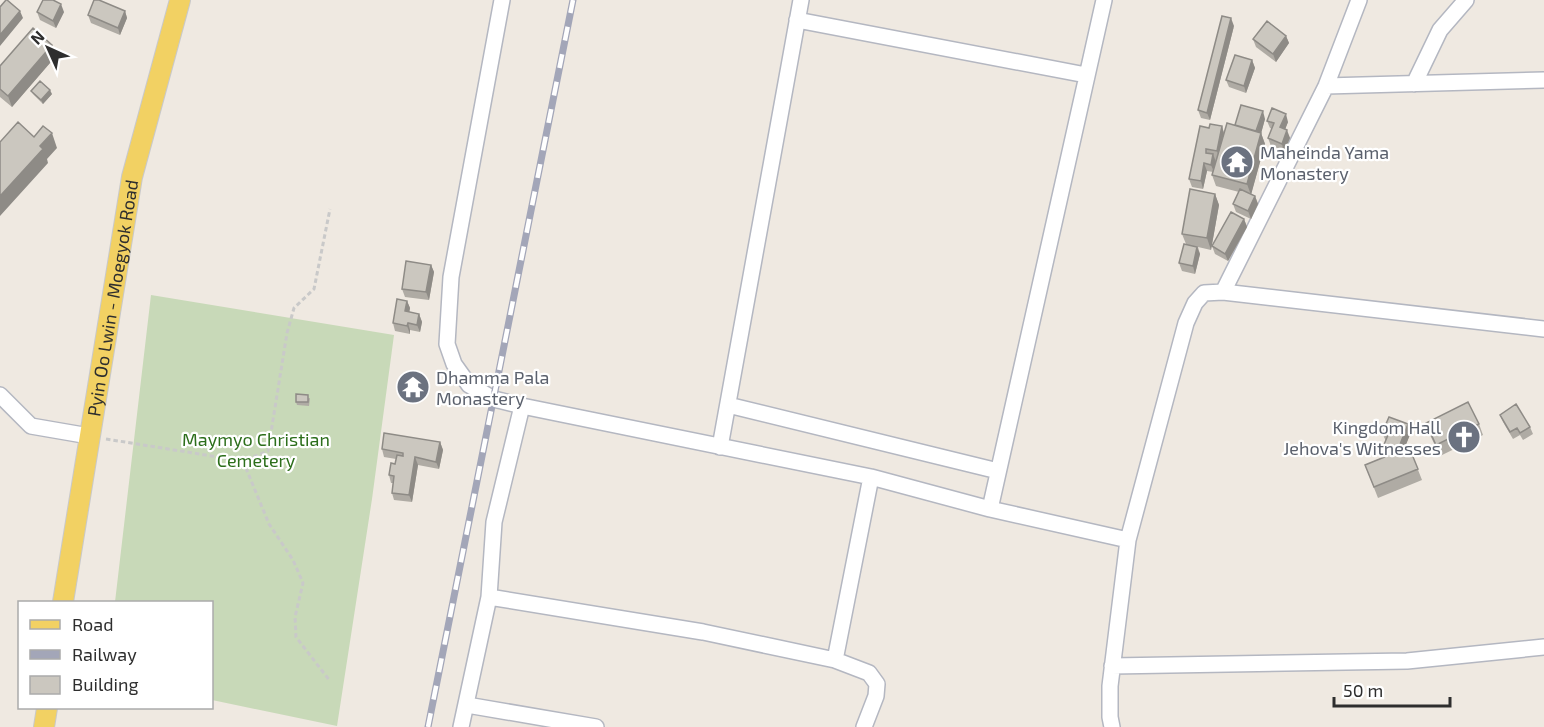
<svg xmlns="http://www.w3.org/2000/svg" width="1544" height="727" font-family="'Exo 2',sans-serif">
  <rect width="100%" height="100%" fill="#efe9e1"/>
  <path fill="#c8d9b8" d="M151,295L394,335L372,499L337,726L212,700V602H115Z"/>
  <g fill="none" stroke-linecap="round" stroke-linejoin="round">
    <defs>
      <path id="minor" d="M502,0L451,277L447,344L454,364L469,385L494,399L522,406L871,477L990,509L1128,540
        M797,20L1086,75
        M1414,84L1440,30L1466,0
        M1326,86L1544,80
        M1223,292L1326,86L1359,0
        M0,395L31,426L89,436
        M728,405L998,471
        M720,447L801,0
        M990,509L1104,0
        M489,597L703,632L835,660L869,673L877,684L876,696L864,727
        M835,660L871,477
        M1112,666L1407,661L1544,647
        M467,705L596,727
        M461,727L489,597L494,522L522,406
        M1112,727L1110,717V686L1128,540L1186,323L1195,303L1204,293L1223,292L1544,329"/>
      <g id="major">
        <path id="s1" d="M63,602L132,177L180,0"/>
        <path d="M44,727L47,708"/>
      </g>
    </defs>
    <use href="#minor" stroke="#b4b7c1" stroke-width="18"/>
    <use href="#major" stroke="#c9c9c9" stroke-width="22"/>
    <path stroke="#c9c9c9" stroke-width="3" stroke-dasharray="4.5 3" stroke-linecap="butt" d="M106,439L243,461L268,451L287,333L294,308L314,289L330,209
      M243,461L269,524L293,560L303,583L295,617L296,637L330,681"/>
    <use href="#minor" stroke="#fff" stroke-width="15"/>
    <use href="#major" stroke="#f2d163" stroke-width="20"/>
    <defs>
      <path id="rail" d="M428,727L573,0"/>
    </defs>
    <use href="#rail" stroke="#a3a6b8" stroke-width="7"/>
    <use href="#rail" stroke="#fff" stroke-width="4.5" stroke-dasharray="14" stroke-linecap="butt"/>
  </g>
  <path fill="#afaba4" d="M125,11L127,18L120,35L91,23L88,15Z
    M37,12H64L56,28L40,20Z
    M1234,26L1210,120L1201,118L1198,110Z
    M1286,36L1289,43L1276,62L1256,47L1253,39Z
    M52,45L56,56L12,107L0,97V66Z
    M1252,60L1255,68L1246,93L1229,87L1226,80Z
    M31,91L52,94L43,104L33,94Z
    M1265,119L1261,133L1265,144L1251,194L1255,196L1258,204L1251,219L1236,212L1233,204L1239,192L1216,186L1212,175L1213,172L1207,171L1203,189L1192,187L1189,179L1209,128L1222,126L1224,133Z
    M1267,121L1288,122L1285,129L1290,138L1284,152L1271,146L1268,138L1272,129L1270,128Z
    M1215,194L1219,205L1211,250L1198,247L1200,254L1195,274L1182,271L1179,263L1186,244L1182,234Z
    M1244,219L1247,227L1228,261L1215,254L1212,246Z
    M431,265L434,272L429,300L405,297L402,289Z
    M407,301L410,308L409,312L419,314L422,322L420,332L410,330V334L395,331L393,323Z
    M310,398L309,406L297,405L296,402Z
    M1500,415L1530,427L1533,434L1523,440L1520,435L1513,439L1503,422Z
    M1426,423L1479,424L1483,435L1440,456L1430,435Z
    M1408,424L1411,432L1404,449L1409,447L1422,480L1378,498L1365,465L1388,455H1386L1383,447L1386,441L1382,433Z
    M440,442L443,450L439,469L418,465L412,502L394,500L392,493L393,483H391L389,475L395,464L396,459L384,457L382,449Z"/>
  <path fill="#8e8b86" d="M61,4L64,12L56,28L53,21Z
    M20,11L23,18L0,46V35Z
    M125,11L127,18L120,35L118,28Z
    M1231,18L1234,26L1210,120L1207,113Z
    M1286,36L1289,43L1276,62L1273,54Z
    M52,45L56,56L12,107L8,96Z
    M1252,60L1255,68L1246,93L1244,86Z
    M50,90L52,94L43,104L41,100Z
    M1263,111L1265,119L1259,141L1256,133Z
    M1286,114L1288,122L1283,135L1280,127Z
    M1222,126L1224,134L1220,159L1217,151Z
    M1287,130L1290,138L1284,152L1282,144Z
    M52,133L57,148L47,159L48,163L0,216V196L40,146Z
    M1261,133L1265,144L1251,195L1247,184Z
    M1213,154L1216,162L1214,172L1211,165Z
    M1204,163L1207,171L1203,189L1201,181Z
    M1215,194L1219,205L1211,250L1207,238Z
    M1255,196L1258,204L1251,219L1248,211Z
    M1244,219L1247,227L1228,261L1225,254Z
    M1197,247L1200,254L1195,274L1193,266Z
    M431,265L434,272L429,300L426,292Z
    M407,301L410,308L408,319L405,311Z
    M419,314L422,322L420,332L417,325Z
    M408,323L410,330V334L407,326Z
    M1408,424L1411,432L1400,460L1397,452Z
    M440,442L443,450L439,469L436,462Z
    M415,457L418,465L412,502L409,495Z"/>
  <path fill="#cbc7bf" stroke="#8e8b86" stroke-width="1.5" d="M6,0H7L20,11L0,35V7Z
    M43,0H53L61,4L53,21L37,12Z
    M94,0H99L125,11L118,28L88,15Z
    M1222,16L1231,18L1207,113L1198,110Z
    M1267,21L1286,36L1273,54L1253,39Z
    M33,28L52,45L8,96L0,89V66Z
    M1235,55L1252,60L1244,86L1226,80Z
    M40,81L50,90L41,100L31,91Z
    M1241,105L1263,111L1256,131L1235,125Z
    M1272,108L1286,114L1280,127L1287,130L1282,144L1268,138L1274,123L1267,121Z
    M18,122L34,137L43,126L52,133L40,146L43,149L0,196V142Z
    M1227,123L1261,133L1247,184L1212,175Z
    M1210,124L1222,126L1217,151L1206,149V153L1213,154L1211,165L1204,163L1201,181L1189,179L1200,126L1209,128Z
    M1190,189L1215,194L1207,238L1182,234Z
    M1240,189L1255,196L1248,211L1233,204Z
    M1231,212L1244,219L1225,254L1212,246Z
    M1184,244L1197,247L1193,266L1179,263Z
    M406,261L431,265L426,292L402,289Z
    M397,299L407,301L405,311L419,314L417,325L408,323L407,326L393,323Z
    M296,394L308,395V402H296Z
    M1468,402L1479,424L1436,445L1426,423Z
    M1516,404L1530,427L1520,433L1517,428L1510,432L1500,415Z
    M1389,417L1408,424L1397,452L1383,447L1388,435L1382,433Z
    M384,433L440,442L436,462L415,457L409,495L392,493L394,476L389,475L391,463L395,464L397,455L403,456V453L382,449Z
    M1409,447L1418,469L1374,487L1365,465Z"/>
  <defs>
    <symbol id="temple-disc" viewBox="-11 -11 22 22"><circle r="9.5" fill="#6b7280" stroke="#fff"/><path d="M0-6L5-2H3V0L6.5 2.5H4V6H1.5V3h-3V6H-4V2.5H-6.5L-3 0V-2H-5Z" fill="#fff"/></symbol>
    <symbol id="church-disc" viewBox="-11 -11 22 22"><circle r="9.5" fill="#6b7280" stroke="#fff"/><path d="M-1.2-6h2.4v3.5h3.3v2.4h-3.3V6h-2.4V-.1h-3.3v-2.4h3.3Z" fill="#fff"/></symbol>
  </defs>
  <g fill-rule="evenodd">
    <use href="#temple-disc" x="1218" y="143" width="38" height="38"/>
    <use href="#temple-disc" x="394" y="368" width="38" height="38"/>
    <use href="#church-disc" x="1445" y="418" width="38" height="38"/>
  </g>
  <g text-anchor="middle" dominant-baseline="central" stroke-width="4.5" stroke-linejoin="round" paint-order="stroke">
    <g font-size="18" fill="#5b616d" stroke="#fff" text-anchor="start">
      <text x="1260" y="152">Maheinda Yama<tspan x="1260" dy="21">Monastery</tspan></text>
      <text x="436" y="377">Dhamma Pala<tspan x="436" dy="21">Monastery</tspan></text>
      <text x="1441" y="427" text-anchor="end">Kingdom Hall<tspan x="1441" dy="21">Jehova's Witnesses</tspan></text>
    </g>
    <g font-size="18" fill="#2e2e2e" stroke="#fff">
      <text stroke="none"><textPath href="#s1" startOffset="308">Pyin Oo Lwin - Moegyok Road</textPath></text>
    </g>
    <g font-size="18" fill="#2c6e1b" stroke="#fff">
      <text x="256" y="439">Maymyo Christian<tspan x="256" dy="21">Cemetery</tspan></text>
    </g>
  </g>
  <rect x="18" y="601" width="195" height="108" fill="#ffffff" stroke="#ababab" stroke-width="1.5"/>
  <rect x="30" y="620" width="30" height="9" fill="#f2d163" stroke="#ababab" stroke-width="1.5"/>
  <text x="72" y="631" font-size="18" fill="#2e2e2e">Road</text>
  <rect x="30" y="650" width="30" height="9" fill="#a3a6b8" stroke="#ababab" stroke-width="1.5"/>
  <text x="72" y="661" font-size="18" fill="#2e2e2e">Railway</text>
  <rect x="30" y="676" width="30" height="18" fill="#cbc7bf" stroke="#ababab" stroke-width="1.5"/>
  <text x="72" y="691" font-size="18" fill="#2e2e2e">Building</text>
  <g transform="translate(48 48) rotate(315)" stroke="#ffffff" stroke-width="4.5" paint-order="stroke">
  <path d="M0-4.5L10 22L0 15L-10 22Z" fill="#2e2e2e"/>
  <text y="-9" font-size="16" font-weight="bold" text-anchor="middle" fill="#2e2e2e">N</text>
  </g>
  <path d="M1334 697v9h116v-9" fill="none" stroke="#2e2e2e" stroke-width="3"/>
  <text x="1343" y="697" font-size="18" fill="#2e2e2e" stroke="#ffffff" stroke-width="4.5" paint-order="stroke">50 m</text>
</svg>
